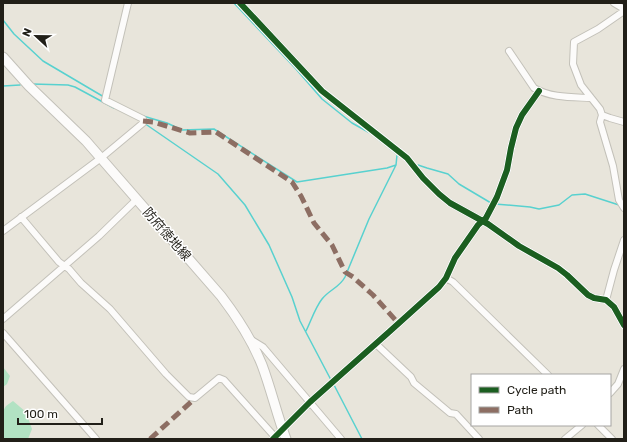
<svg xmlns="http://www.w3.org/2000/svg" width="627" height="442" font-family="Rubik,'Noto Sans JP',sans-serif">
  <rect width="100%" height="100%" fill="#e8e5db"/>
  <path fill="#b2e2c3" d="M3,367L10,376L7,384L3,387Z
    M13,401L26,412L32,429L28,439H3V411L6,406Z"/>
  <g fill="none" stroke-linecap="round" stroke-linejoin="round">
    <path stroke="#58d1cf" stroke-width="1.5" d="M234,3L296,69L322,99L352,123L370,133L399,156
      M3,20L14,34L43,61L104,97
      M32,84L68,85L75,87L114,108
      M3,86L20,85
      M143,116L167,123L182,130L214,129L297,182L387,168L396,165
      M144,123L218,174L245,205L269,245L292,297L300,321L331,380
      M418,165L427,168L448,174L459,184L491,203
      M495,204L530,207L539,209L559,205L572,195L585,194L619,205
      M306,331C311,321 315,308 322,299C329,290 340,287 345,277L369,219L396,165L397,155
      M333,383L362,439"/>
    <defs>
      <path id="street" d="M240,3L322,91L407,158L423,178L439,194L450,203L488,224L519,246L558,268L567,275L588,295L594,298L606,300L614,307L624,325
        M614,3L624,9
        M624,11L598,29L574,42L573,64L581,85L600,109L602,115L600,122L613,166L619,200L624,208
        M509,51L534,88C551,98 572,97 591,98
        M602,115L610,118L624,122
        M21,217L59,262L69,269L81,283L110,309L166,374L189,397L195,398L219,378L224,380L275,437
        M3,231L101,158L143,123V119L105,100L128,3
        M446,278L453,282L548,375
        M606,300L614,270L624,240
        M3,319L99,236L137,199
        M3,333L96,439
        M250,339L263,347L341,439
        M376,344L411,377L414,383L450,413L456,414L479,439
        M610,393L618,384L624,369
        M598,425L612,439
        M273,439L310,402L389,332L439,287L446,278L455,258L478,225L486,218L497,197L507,170L511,148L516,128L522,115L539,91
        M565,439L582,425"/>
      <path id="primary" d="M3,57L29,86L86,141L221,296C237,317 252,340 262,365C271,389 277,415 286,439"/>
    </defs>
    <use href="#street" stroke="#c3c1b9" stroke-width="8"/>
    <use href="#primary" stroke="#c3c1b9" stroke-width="11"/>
    <use href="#street" stroke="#fcfbfa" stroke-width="6"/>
    <use href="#primary" stroke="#fcfbfa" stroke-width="9"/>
    <path stroke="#8d6e63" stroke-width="5" stroke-dasharray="10 5" stroke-linecap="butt" d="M143,121L153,122L190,133L216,132L292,182L301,196L314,223L332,245L345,272L353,277L373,295L399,324
      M150,439L191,402L193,398"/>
    <defs>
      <path id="cycleway" d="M240,3L322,91L407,158L423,178L439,194L450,203L488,224L519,246L558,268L567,275L588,295L594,298L606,300L614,307L624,325
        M273,439L310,402L389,332L439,287L446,278L455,258L478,225L486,218L497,197L507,170L511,148L516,128L522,115L539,91"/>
    </defs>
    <use href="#cycleway" stroke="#fff" stroke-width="8"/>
    <use href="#cycleway" stroke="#1b5e20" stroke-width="6"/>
  </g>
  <g text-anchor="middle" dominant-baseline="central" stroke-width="3" stroke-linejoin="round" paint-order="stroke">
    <g font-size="13" fill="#211f18" stroke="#fff">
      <text transform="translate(167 234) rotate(49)">防府徳地線</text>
    </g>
  </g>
  <rect width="627" height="442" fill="none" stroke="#211f18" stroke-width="8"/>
  <rect x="471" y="374" width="140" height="52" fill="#ffffff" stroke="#a6a5a3"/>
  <rect x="479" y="387" width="20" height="6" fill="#1b5e20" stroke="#a6a5a3"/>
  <text x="507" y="394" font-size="12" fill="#211f18">Cycle path</text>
  <rect x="479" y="407" width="20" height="6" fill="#8d6e63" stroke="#a6a5a3"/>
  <text x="507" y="414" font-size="12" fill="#211f18">Path</text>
  <g transform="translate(36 36) rotate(292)" stroke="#ffffff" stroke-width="3" paint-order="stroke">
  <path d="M0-3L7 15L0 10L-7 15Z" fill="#211f18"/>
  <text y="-6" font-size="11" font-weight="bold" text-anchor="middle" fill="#211f18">N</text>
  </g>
  <path d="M18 418v6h84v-6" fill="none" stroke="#211f18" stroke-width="2"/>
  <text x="24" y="418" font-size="12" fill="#211f18" stroke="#ffffff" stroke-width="3" paint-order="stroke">100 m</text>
</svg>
